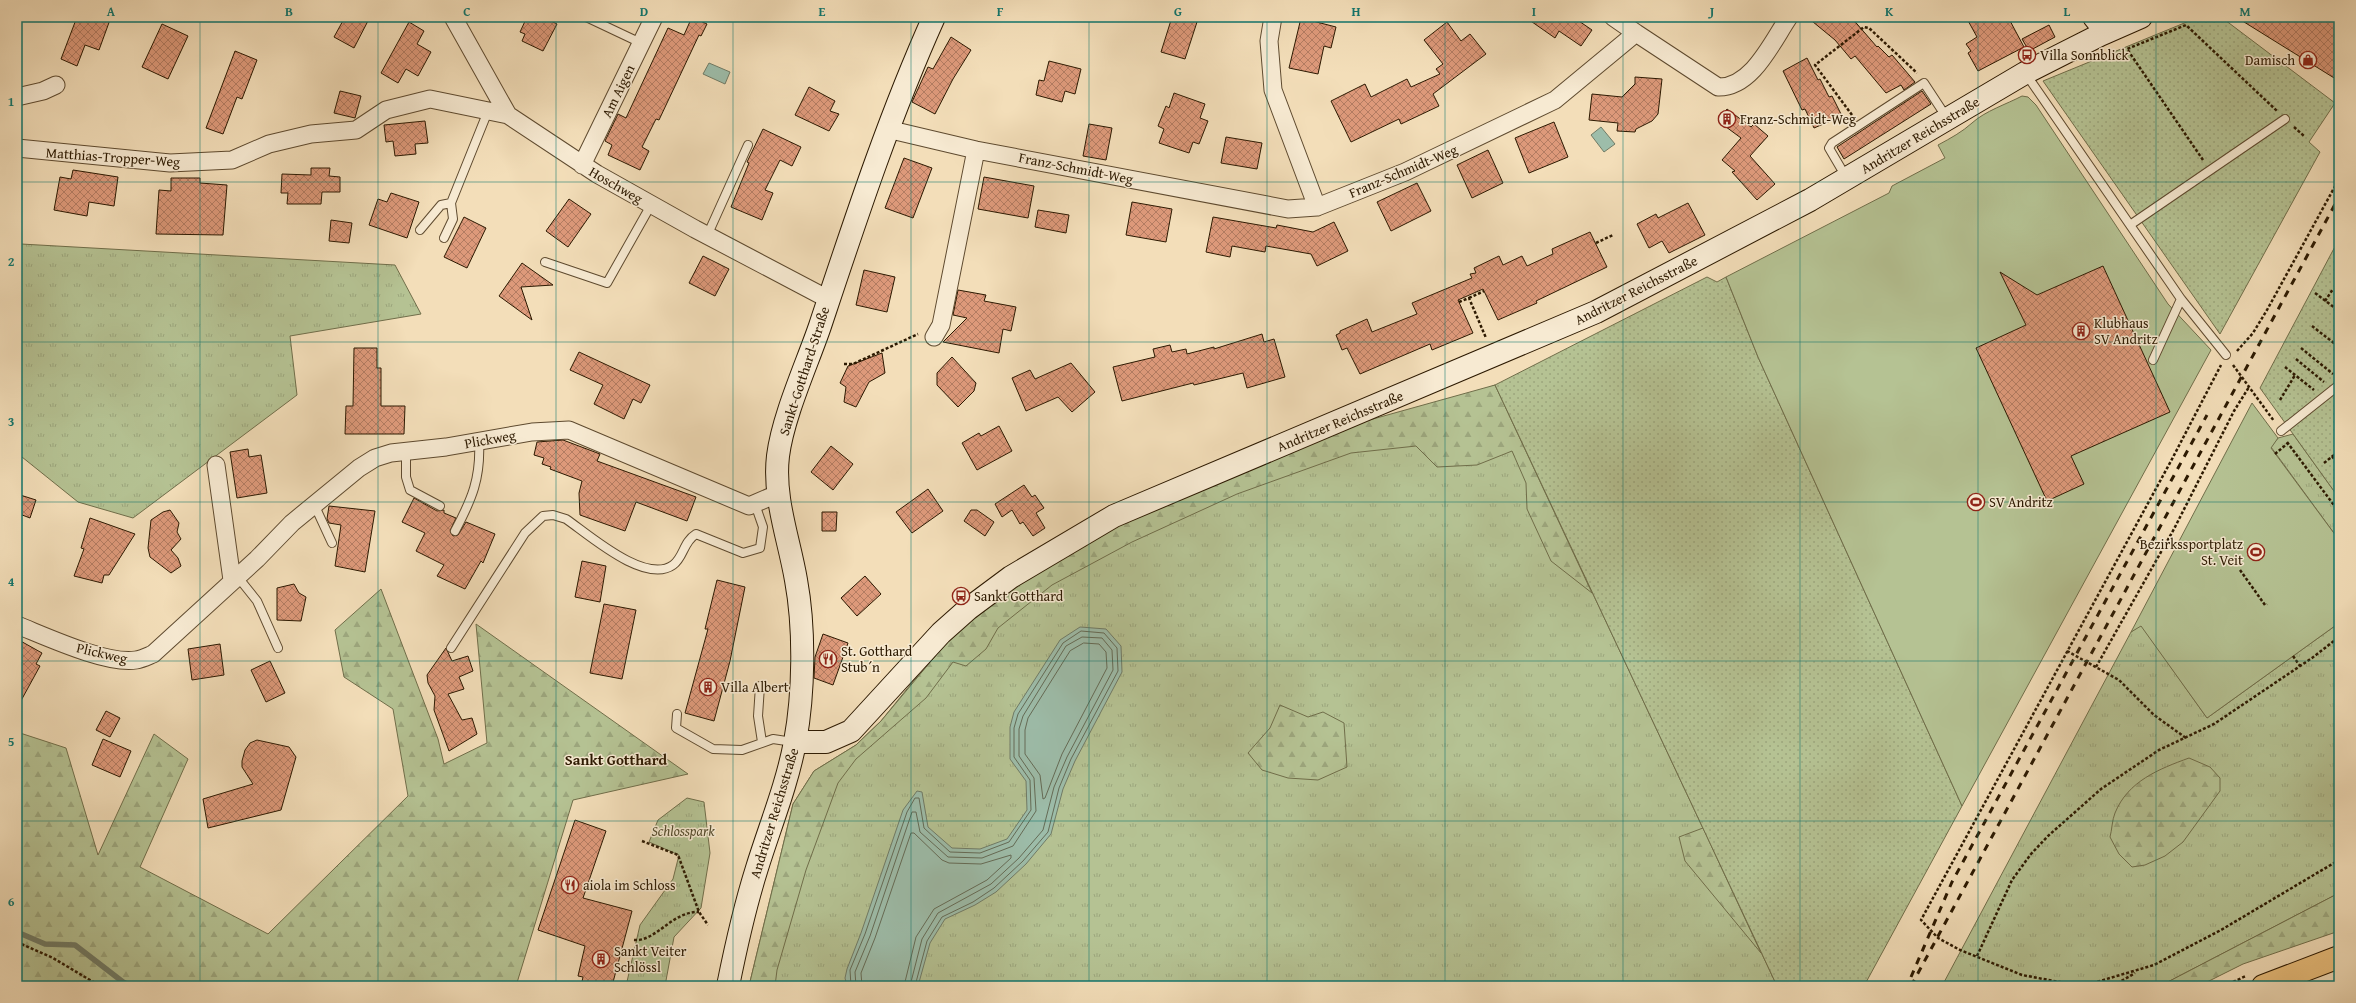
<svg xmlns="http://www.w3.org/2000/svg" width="2356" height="1003" font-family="'Gentium Book Plus',serif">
  <defs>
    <pattern id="grass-tufts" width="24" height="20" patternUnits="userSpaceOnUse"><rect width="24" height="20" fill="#b5c293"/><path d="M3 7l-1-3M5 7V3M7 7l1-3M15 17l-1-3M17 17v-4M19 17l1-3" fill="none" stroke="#9ca67d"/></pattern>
    <pattern id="forest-firs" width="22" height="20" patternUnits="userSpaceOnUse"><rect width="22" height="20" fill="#b5c293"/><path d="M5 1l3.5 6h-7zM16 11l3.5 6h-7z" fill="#9ca67d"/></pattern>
    <pattern id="garden-dots" width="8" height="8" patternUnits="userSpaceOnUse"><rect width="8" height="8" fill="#b5c293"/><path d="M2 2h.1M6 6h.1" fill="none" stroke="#9ca67d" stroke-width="1.8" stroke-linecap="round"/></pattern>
    <pattern id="building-cross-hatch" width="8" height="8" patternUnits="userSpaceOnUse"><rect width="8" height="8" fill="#dd997a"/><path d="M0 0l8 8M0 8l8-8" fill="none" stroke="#b37c62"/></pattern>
  </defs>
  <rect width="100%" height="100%" fill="#f3deb9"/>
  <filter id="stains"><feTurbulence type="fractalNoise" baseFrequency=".005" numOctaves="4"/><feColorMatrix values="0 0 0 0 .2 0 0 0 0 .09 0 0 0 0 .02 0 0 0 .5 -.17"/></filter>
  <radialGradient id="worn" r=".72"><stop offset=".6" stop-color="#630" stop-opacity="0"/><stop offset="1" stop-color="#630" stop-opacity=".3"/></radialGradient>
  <path fill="url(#grass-tufts)" stroke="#706e4a" d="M17,241L21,244L395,265L421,314L290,336L297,395L133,518L78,502L17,453Z
    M1495,385L1777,986H749L793,804L814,771L856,745L881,721L915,679L1021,579Z
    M2293,434L2339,498V540L2271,447L2278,438Z
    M2339,623V893L2160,986H1942L2131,632L2141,625L2207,718Z
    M687,798L704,802L710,853L701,908L674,937L665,986H626L640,925L673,879L679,855L649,842L658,820Z"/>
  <path fill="url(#forest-firs)" stroke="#706e4a" d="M1495,385L1592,593L1551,561L1527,509L1526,483L1512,451L1477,465L1437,467L1416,446L1351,453L1237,494L1132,542L1052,585L998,628L986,649L966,666L953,662L926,698L856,759L838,783L806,870L777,970L775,986H749L793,804L814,771L856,745L881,721L952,636L1021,579L1123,523L1355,424Z
    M381,589L438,739L444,764L487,743L476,624L688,774L573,800L516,986H17V732L66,748L98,855L154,734L188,759L140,867L268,934L408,796L393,709L344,677L335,630Z
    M1280,705L1308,717L1323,712L1344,723L1347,767L1318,780L1288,778L1262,770L1248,753L1270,728Z
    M2189,758L2210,767L2220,778V791L2183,842L2165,856L2145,865L2132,867L2119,854L2110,837C2112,830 2112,820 2115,813C2128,781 2159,769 2189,758Z
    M1703,828L1761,953L1685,861L1679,837Z
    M2339,893V931L2243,964L2199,986H2160Z"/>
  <path fill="url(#garden-dots)" stroke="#706e4a" d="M2199,17H2221L2335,103L2309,142L2320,152L2220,334L2043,81Z
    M2339,239V498L2260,388Z
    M1707,277L1717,282L1726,277L1758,357L1962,806L1864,986H1777L1495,385Z"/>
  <path fill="#b5c293" stroke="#706e4a" d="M2022,96L2028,97L2036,105L2168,304L2211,350L1962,806L1758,357L1726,277L1889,193L1892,186L1945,158L1938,145C1951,138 1962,132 1972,123C1985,111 2007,104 2022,96Z
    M2252,403L2278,438L2271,448L2339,540V623L2207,718L2141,626L2131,632Z"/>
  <path fill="#9dbdaa" stroke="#707b66" d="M709,63L730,72L725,84L703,74Z
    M1601,127L1615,144L1604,152L1591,135Z
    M1080,627L1106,629L1121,646L1122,672L1075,761L1063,789L1051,834L1026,864L996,892L975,905L945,919L930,943L918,986H847L845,978L847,969L861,933L903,810L917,791L922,792L928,827L952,848L980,849L1007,839L1027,810L1026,781L1010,759V727L1014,712L1060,640Z"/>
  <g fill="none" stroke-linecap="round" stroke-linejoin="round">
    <path stroke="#646b56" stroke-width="1" d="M1084,643L1099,644L1106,652L1107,668L1062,754L1045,798L1043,799L1040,775L1025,754V730L1028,718L1070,651Z
      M851,986L850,970L865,934L907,812L915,798H919L924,828L950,852L980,853L1009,842L1031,810L1030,780L1014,757V728L1018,714L1063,643L1081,631L1104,633L1117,648L1118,671L1071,759L1059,788L1048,832L1023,861L994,888L973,902L942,917L927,941L915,986
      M856,986L855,972L870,936L912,812H916L920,832L948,857L982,858L1013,846L1036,811L1034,778L1019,756V729L1023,716L1066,646L1082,637L1102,638L1112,650L1113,670L1067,757L1054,787L1043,830L1019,858L991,884L938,913L922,939L910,986
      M862,986L861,973L875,938L911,833H914L942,860L949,863L981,864L1011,855V858L987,880L934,909L916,937L904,986"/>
    <path stroke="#707b66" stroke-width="5.5" d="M17,932L45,944L75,945L123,982L131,986"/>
  </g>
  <path fill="url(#building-cross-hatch)" stroke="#2c1901" d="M77,17H111L99,50L85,45L77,66L61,59Z
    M345,17H370L354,48L334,37Z
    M527,17H543L557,24L543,51L522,41L525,34L520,32Z
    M692,17L707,24L701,36L699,35L659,120L656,119L642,147L649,151L640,170L608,155L612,145L605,141L618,114L626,118L668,28L684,35Z
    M1172,17H1180L1197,22L1185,59L1161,52Z
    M1525,17H1573L1592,30L1581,46L1559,31L1555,38Z
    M1807,17H1851L1877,47L1878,46L1889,57L1892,55L1915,82L1904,90L1901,85L1886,93L1855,56L1851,59L1835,40Z
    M1966,17H2008L2024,47L1978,71L1968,53L1971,51L1966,44L1977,37Z
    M2236,17H2339V81Z
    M1301,18L1336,27L1331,48L1324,46L1318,74L1289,68Z
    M409,22L424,31L417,44L431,52L418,76L406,69L398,83L381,73Z
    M1447,22L1461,41L1470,34L1486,54L1433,94L1439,106L1401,124L1399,119L1351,142L1331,101L1365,84L1371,97L1407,79L1411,87L1440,74L1436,69L1443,64L1424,40Z
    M162,24L188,36L168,79L142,67Z
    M2049,25L2055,37L2029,51L2022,39Z
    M951,37L971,50L953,79L935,114L912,102L928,67L933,69Z
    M235,51L257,60L242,99L237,97L223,134L206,128Z
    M1807,58L1818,80L1820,79L1829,97L1832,96L1842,116L1814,128L1805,109L1802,110L1783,71Z
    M1049,61L1081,69L1075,94L1065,91L1062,102L1036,95L1039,80L1044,81Z
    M1635,77L1662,79L1658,114L1652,121L1636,129L1635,132L1617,131L1618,123L1589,120L1592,94L1622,97L1635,84Z
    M809,87L835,101L830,111L839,114L829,131L795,115Z
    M340,91L361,96L355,118L334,113Z
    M1922,91L1931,104L1844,159L1837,147Z
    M1174,93L1205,104L1200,118L1208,121L1199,144L1193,142L1189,153L1159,143L1164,129L1158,126L1166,106L1169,108Z
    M1727,109L1751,127L1754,124L1768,136L1750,156L1775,184L1757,200L1732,172L1735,171L1722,160L1741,138L1718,121Z
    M425,121L428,143L415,144L416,154L395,156L393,141L386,142L384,125Z
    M1554,122L1568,157L1529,173L1515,138Z
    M1089,124L1112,128L1106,160L1083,156Z
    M763,129L801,147L792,166L780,160L765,190L773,193L762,220L731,207L749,163L747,162Z
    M1226,137L1262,143L1257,169L1221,163Z
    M1488,150L1503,183L1472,198L1457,165Z
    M904,158L932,168L913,218L885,208Z
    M311,168H330L329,176L340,177V192H322L321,204H287L288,193H281L282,174L311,175Z
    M73,170L118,177L114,206L89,202L87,216L54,210L60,177L71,179Z
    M984,177L1034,186L1028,218L978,209Z
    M171,178H200V183L227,185L223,235L156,234L159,190L171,191Z
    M1417,183L1431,211L1391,231L1377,202Z
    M391,193L419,202L407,238L369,225L378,199L387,202Z
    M569,199L591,214L568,247L546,231Z
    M1132,202L1172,209L1166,242L1126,235Z
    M1688,203L1705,235L1669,253L1662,241L1649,248L1637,224L1656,214L1658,218Z
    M1038,210L1069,215L1066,233L1035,227Z
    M464,217L486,228L467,268L444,257Z
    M1213,217L1276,228L1277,225L1313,232L1334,222L1348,251L1317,266L1311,254L1266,246L1265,252L1232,246L1230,257L1206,252Z
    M331,220L352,223L349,243L329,241Z
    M1590,232L1607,267L1536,301L1537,303L1498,320L1483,289L1458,300L1473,333L1432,350L1430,344L1360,374L1347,348L1342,350L1336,335L1340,333V331L1367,319L1372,332L1417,314L1412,303L1472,278L1470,274L1476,273L1474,268L1499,256L1503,265L1522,256L1527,266L1553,254L1552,249Z
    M703,256L729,269L715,296L689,283Z
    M522,263L553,285L521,287L532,320L499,296Z
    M2103,266L2170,412L2071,456L2084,484L2047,501L1976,348L2026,325L2000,272L2037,295Z
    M864,270L895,277L887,312L856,305Z
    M958,290L986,295L984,301L1016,307L1011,331L1003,329L999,353L943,342L967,318L953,315Z
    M1262,334L1264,342L1274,339L1285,377L1247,388L1243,373L1194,385L1193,383L1122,401L1113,367L1155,357L1153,349L1170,345L1172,352L1186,349L1187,354L1214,347V349Z
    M354,348H377V368H381V406H405L404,434H345L346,406H353Z
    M579,352L650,385L641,403L633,399L624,419L594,404L603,385L570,370Z
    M882,353L885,373L869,382L856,407L844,402L846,387L840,383L848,366Z
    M952,357L976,383L974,391L958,407L937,385V373Z
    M1071,363L1095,392L1072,412L1058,397L1026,411L1012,378L1030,370L1035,379Z
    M999,426L1012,451L977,470L962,443L979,433L981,436Z
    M563,440L600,454L597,461L696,497L687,521L636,502L625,531L580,515L579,493L582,481L550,469L551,467L542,464L544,458L534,455L537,442Z
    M831,446L853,464L833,490L811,472Z
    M248,449L249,457L261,455L267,493L237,498L230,452Z
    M1024,485L1032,497L1035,495L1044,508L1036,513L1045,528L1033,536L1023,522L1020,524L1012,510L1002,517L995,504Z
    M928,489L943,511L912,533L896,512Z
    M17,494L36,500L30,518L17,513Z
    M414,498L437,511L444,510V513L456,518L450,531L453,536L458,535L466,522L495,534L483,563L481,561L465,589L437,576L444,565L416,551L425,533L402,522Z
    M329,506L375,511L365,572L335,566L341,525L329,523L327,519Z
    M170,510L179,523L177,532L181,539L171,550L178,558L181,566L171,573L150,557L148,548L151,520L163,512Z
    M971,510H977L994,522L985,536L964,521Z
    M822,512H837L836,531H822Z
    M90,518L135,534L109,575H104L102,583L74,576L84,549L81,548Z
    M582,561L606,566L600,602L575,597Z
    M865,576L881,594L857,616L841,598Z
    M717,580L745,587L730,661L714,721L685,713L708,629H705Z
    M294,584L299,593L306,597L301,621L277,620V588Z
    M604,604L636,610L622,679L590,673Z
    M823,634L848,643L833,685L814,678L815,657Z
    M17,639L42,653L36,664L40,666L17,708Z
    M220,644L224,675L192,680L188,649Z
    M446,648L452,661L468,656L473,671L459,677L464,689L448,694L462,720L472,718L477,734L449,751L434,710L435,696L428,683L427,675Z
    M270,661L285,693L266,702L251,670Z
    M106,711L120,718L110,737L96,730Z
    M103,739L131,751L120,777L92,765Z
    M257,740L289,747L296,757L281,810L208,828L203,799L253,784L242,767V761L245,750L250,743Z
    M575,820L606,831L583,898L632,911L612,986H581L583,977L578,976L585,946L538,930Z"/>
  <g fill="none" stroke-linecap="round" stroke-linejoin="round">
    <defs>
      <path id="lane" d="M586,17L641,43
        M2026,74L2181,299L2226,355
        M1846,177L1829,148L1832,143L1924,83L1947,118
        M2130,225L2285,119
        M420,230L441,205L451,203
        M707,236L748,145
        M444,238L453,219L451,203L488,111
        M545,262L607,283L651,205
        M2153,360L2181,299
        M2281,431L2339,385
        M406,452V477L410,490L440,506
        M314,504L332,543
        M455,531C472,499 481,478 479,441
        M237,576L257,601L278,648
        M451,648L525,533L543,516L553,515L566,519C588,534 645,585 673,565C684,557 683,542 696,534L743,553L760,548L763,527L755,504
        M760,686L758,716L762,742
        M677,714L676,728L713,749L742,750L773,739L793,742"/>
      <path id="street" d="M453,17L508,115L597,174L695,229L828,299
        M1273,17L1269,41L1273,90L1317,207
        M1613,17L1636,33
        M17,97L43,91L56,85
        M887,129L976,150L1288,209L1317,207L1405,172L1555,100L1636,33L1718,87C1752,88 1772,42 1789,17
        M17,148L170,163L232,160L269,144L311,134L356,130L386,110L430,99L508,115
        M582,165L654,17
        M934,337L941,325L976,150
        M216,465L232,580
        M17,625C45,636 107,665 136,660C142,659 148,656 153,654L257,559L292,523L359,468L375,458L391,453L446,447L532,432L569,430L749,506L777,494"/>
      <path id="secondary" d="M2094,17L2106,32
        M795,742H826L851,731L941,633L968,609L1011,577L1114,516L1596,312L1810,200L2025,73L2100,35L2141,17
        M728,986C736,946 745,906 757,868C770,826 787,785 795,742C804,693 805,629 796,580C789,539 773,498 778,456C783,416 807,364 820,326C855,221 889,117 934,17"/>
      <path id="primary" d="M2263,986L2339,957"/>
    </defs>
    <use href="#lane" stroke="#5e4a2f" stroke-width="10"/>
    <use href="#street" stroke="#5e4a2f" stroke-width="19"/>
    <use href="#secondary" stroke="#2c1901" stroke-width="24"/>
    <use href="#primary" stroke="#2c1901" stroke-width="24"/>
    <path stroke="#2c1901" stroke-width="2.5" stroke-dasharray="3 2" stroke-linecap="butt" d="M1852,115L1815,65L1864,27L1869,28L1917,73
      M2294,127L2304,136
      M2203,160L2127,49L2186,25L2277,111
      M1596,243L1613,235
      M2315,293L2339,311
      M1469,298L1484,291
      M2325,301L2333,289
      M1459,302L1469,298L1486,338
      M2312,326L2339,347
      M2301,348L2333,374
      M2237,351L2253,333L2267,310L2339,179
      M2296,359L2324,382
      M844,364H853L918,334
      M2233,365L2274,421
      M2285,367L2314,390
      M2280,400L2295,375
      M2287,442L2339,512
      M2275,454L2288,443
      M2332,456L2339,466
      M2324,463L2339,451
      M2240,570L2265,605L2267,604
      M2067,651L2119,680L2154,715L2186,738
      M2293,656L2300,666
      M2096,667L2174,529L2234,411L2249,387
      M642,841L678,855L699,912L708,925
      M634,940C656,942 672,911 699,912
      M17,942L53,958L100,986
      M1977,956L2012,880L2031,854L2048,836L2101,789L2159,750L2214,724L2312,658L2339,637
      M2081,986L2022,975L1960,950L1938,938L1921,920L2171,461L2221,365
      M2083,986L2154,965L2221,930L2339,860
      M2113,986L2135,973
      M2224,986L2246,976"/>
    <use href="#lane" stroke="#f7ead2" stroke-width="8"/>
    <use href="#street" stroke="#f7ead2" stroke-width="17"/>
    <use href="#secondary" stroke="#f7ead2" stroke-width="22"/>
    <use href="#primary" stroke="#eabf7c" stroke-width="22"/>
    <path stroke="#2c1901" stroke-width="3" stroke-dasharray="7 7" stroke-linecap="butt" d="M1911,977L1952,882L2207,415
      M1911,986L2339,197"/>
  </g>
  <path fill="none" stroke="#0f766e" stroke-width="1" stroke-opacity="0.55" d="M200,17V986M378,17V986M556,17V986M733,17V986M911,17V986M1089,17V986M1267,17V986M1445,17V986M1623,17V986M1800,17V986M1978,17V986M2156,17V986M17,182H2339M17,342H2339M17,502H2339M17,661H2339M17,821H2339"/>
  <defs>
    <symbol id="bus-ring" viewBox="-11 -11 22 22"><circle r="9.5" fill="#f7ead2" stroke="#8f2418" stroke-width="1.5"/><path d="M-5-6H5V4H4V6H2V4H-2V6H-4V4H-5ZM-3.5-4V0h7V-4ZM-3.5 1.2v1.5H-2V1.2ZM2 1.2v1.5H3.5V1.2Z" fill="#8f2418"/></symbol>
    <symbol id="shop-ring" viewBox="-11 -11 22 22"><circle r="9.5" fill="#f7ead2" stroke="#8f2418" stroke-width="1.5"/><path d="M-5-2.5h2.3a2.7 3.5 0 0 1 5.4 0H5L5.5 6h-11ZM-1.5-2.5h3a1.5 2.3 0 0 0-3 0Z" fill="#8f2418"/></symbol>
    <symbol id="building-ring" viewBox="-11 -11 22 22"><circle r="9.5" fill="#f7ead2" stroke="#8f2418" stroke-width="1.5"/><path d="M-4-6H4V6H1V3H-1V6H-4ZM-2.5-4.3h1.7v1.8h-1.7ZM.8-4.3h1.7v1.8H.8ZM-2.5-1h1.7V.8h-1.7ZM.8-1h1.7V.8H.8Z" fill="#8f2418"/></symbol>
    <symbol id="stadium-ring" viewBox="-11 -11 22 22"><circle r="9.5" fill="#f7ead2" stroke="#8f2418" stroke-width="1.5"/><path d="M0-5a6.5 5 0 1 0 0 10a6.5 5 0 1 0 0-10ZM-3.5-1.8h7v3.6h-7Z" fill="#8f2418"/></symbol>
    <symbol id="restaurant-ring" viewBox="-11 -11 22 22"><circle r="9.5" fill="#f7ead2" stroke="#8f2418" stroke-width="1.5"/><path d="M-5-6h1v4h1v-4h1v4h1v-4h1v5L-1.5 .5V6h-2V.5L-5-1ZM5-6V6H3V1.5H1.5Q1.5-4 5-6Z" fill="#8f2418"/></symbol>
  </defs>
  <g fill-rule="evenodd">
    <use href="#bus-ring" x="2017" y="45" width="20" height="20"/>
    <use href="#shop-ring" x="2298" y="50" width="20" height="20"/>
    <use href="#building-ring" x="1717" y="109" width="20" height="20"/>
    <use href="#building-ring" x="2071" y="321" width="20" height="20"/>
    <use href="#stadium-ring" x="1966" y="492" width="20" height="20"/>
    <use href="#stadium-ring" x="2246" y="542" width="20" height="20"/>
    <use href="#bus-ring" x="951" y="586" width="20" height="20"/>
    <use href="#restaurant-ring" x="818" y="649" width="20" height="20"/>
    <use href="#building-ring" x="698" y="677" width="20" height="20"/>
    <use href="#restaurant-ring" x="560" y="875" width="20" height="20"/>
    <use href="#building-ring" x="591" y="949" width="20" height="20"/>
  </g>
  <g text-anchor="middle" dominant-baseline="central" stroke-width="3" stroke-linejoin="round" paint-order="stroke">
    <g font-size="14" fill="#2c1901" stroke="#f7ead2" text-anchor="start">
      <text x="2040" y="55">Villa Sonnblick</text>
      <text x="2295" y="60" text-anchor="end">Damisch</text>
      <text x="1740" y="119">Franz-Schmidt-Weg</text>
      <text x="2094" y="323">Klubhaus<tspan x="2094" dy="16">SV Andritz</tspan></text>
      <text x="1989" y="502">SV Andritz</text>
      <text x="2243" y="544" text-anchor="end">Bezirkssportplatz<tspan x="2243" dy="16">St. Veit</tspan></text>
      <text x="974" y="596">Sankt Gotthard</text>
      <text x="841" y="651">St. Gotthard<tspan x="841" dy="16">Stub´n</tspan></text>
      <text x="721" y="687">Villa Albert</text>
      <text x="583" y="885">aiola im Schloss</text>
      <text x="614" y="951">Sankt Veiter<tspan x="614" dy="16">Schlössl</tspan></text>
    </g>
    <g font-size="14" fill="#2c1901" stroke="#f7ead2">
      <text transform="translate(618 91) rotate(-64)">Am Aigen</text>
      <text transform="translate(1920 135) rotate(-31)">Andritzer Reichsstraße</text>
      <text transform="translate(113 157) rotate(4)">Matthias-Tropper-Weg</text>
      <text transform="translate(1076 168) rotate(11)">Franz-Schmidt-Weg</text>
      <text transform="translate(1403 171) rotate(-23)">Franz-Schmidt-Weg</text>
      <text transform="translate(616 185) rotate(30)">Hoschweg</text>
      <text transform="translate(1636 290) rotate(-27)">Andritzer Reichsstraße</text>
      <text transform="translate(804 371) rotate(-72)">Sankt-Gotthard-Straße</text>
      <text transform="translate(1340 421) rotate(-23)">Andritzer Reichsstraße</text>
      <text transform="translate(490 439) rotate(-10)">Plickweg</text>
      <text transform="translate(102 653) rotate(13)">Plickweg</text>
      <text transform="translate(774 813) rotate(-73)">Andritzer Reichsstraße</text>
    </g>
    <g font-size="14" font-style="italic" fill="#554c2d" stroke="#f7ead2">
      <text x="683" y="831">Schlosspark</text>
    </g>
    <g font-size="15" font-weight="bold" fill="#2c1901" stroke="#f7ead2">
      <text x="616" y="759">Sankt Gotthard</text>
    </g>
  </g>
  <rect width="2356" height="1003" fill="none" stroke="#f3deb9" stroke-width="44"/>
  <rect x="22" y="22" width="2312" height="959" fill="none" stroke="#0f766e" stroke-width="1.5"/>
  <g font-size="13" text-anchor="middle" font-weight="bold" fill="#0f766e">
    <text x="111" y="16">A</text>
    <text x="289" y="16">B</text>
    <text x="467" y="16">C</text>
    <text x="644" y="16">D</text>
    <text x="822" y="16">E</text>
    <text x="1000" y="16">F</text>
    <text x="1178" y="16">G</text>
    <text x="1356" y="16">H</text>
    <text x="1534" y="16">I</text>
    <text x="1712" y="16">J</text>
    <text x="1889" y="16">K</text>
    <text x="2067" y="16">L</text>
    <text x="2245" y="16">M</text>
    <text x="11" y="106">1</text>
    <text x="11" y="266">2</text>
    <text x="11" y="426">3</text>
    <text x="11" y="586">4</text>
    <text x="11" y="746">5</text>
    <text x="11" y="906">6</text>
  </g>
  <rect width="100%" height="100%" filter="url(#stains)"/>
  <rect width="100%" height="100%" fill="url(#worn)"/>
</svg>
